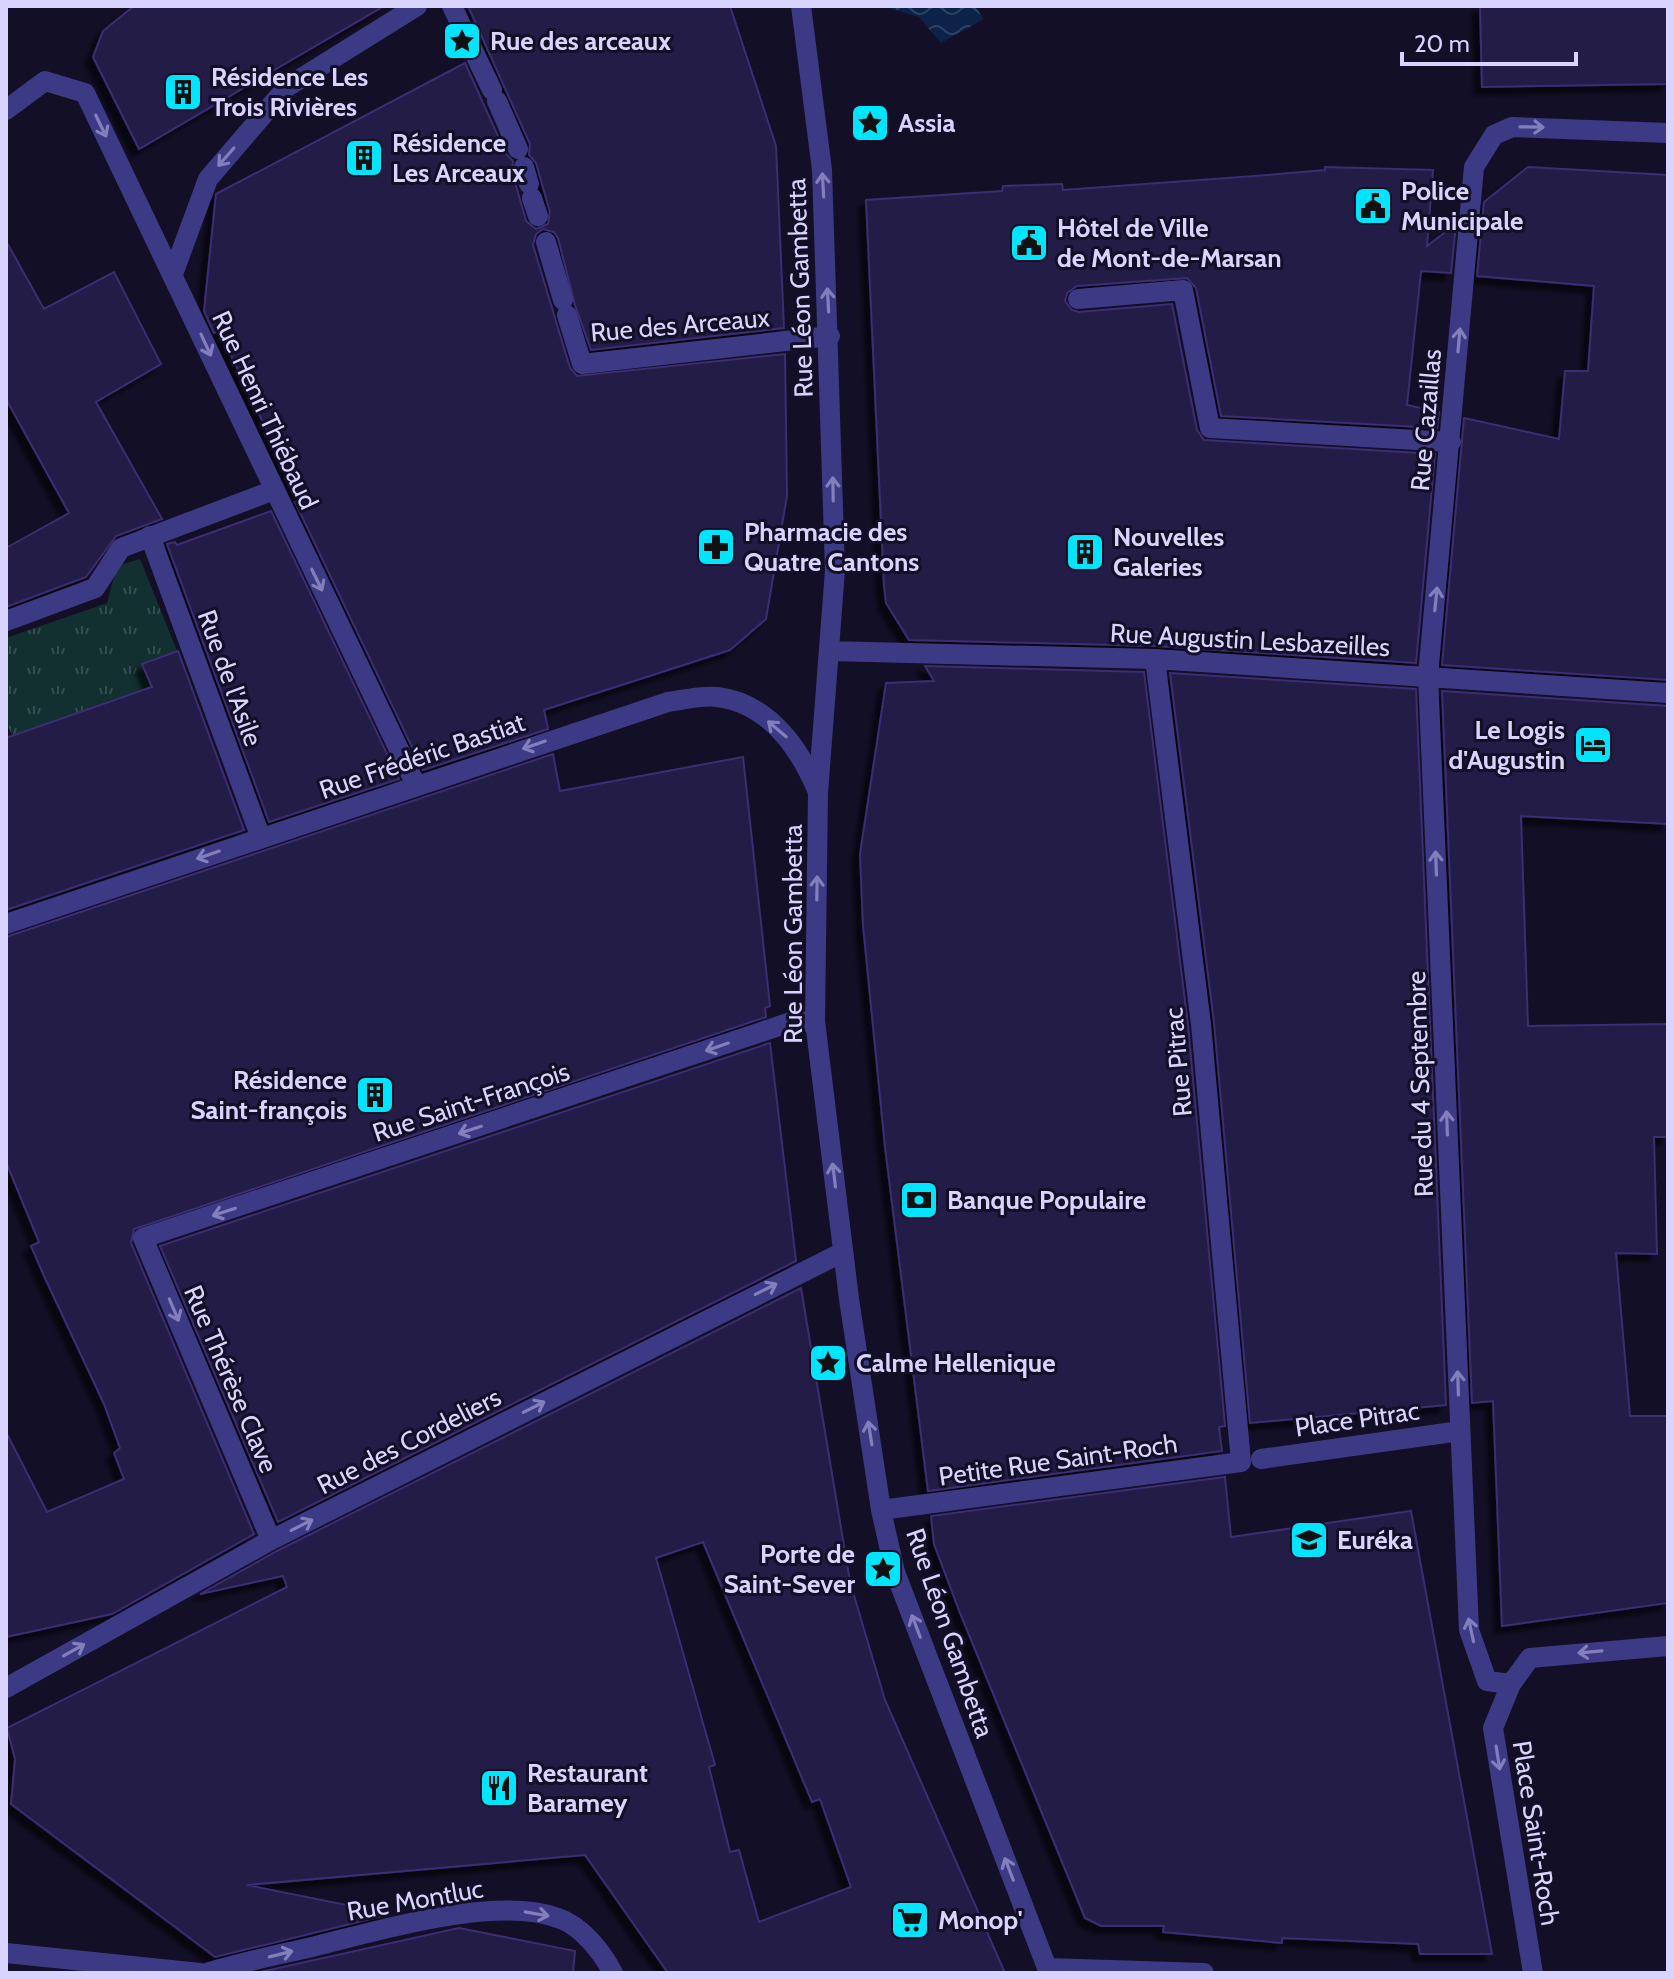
<svg xmlns="http://www.w3.org/2000/svg" width="1674" height="1979" font-family="Cabin,sans-serif">
  <defs>
    <pattern id="grass-tufts" width="24" height="20" patternUnits="userSpaceOnUse" patternTransform="scale(2)"><rect width="24" height="20" fill="#12302f"/><path d="M3 7l-1-3M5 7V3M7 7l1-3M15 17l-1-3M17 17v-4M19 17l1-3" fill="none" stroke="#344d4e"/></pattern>
    <pattern id="water-waves" width="16" height="10" patternUnits="userSpaceOnUse" patternTransform="scale(2)"><rect width="16" height="10" fill="#0c2248"/><path d="M0 5q4-4 8 0t8 0" fill="none" stroke="#2f4163"/></pattern>
    <filter id="shadow"><feDropShadow dx="-7" dy="7" stdDeviation="2" flood-color="#0009"/></filter>
  </defs>
  <rect width="100%" height="100%" fill="#130f26"/>
  <path fill="url(#grass-tufts)" d="M140,559L188,678L12,735L6,722V638L107,603L117,566Z"/>
  <path fill="url(#water-waves)" d="M882,6H975L984,19L941,43L919,17Z"/>
  <path fill="#241b47" stroke="#3b2d73" stroke-width="2" fill-rule="evenodd" filter="url(#shadow)" d="M134,6H384L139,149L93,57L103,31Z
    M468,6H730L776,146L784,328L591,350L575,305L558,238L554,232L543,229L536,234L533,245L570,368L577,376L785,354L787,496L766,619L730,650L544,710L548,729L423,770L295,502L300,500L219,330L214,333L204,311L216,194L465,63L506,154L513,161L512,171L526,221L536,229L548,224L550,212L536,163L529,155L530,144Z
    M1480,6H1668V84L1482,87Z
    M1325,167L1433,170L1427,246L1456,224L1451,273L1421,271L1407,405L1439,412L1437,428L1221,416L1196,288L1187,278L1077,286L1067,293L1065,301L1072,310L1079,312L1172,304L1197,430L1204,440L1435,454L1416,663L1156,646L909,640L886,603L884,586L866,200L1002,191L1003,186L1034,185L1062,184L1063,190L1268,175L1325,170Z
    M1528,167L1668,175V680L1442,665L1464,418L1559,439L1565,371H1588L1594,286L1477,276L1484,202Z
    M6,241L44,309L114,272L161,364L96,402L162,519L116,536L86,577L6,607V548L69,513L6,399Z
    M271,511L399,779L269,822L167,544L175,542L177,545Z
    M178,651L244,830L6,910V738L152,687L142,664Z
    M925,666L1144,672L1188,1025L1225,1426L1219,1427L1222,1451L928,1491L885,1147L863,925L860,854L886,683L934,681Z
    M1170,673L1416,689L1446,1405L1250,1423L1214,1022Z
    M1442,691L1668,706V824L1521,816L1528,1026L1668,1024V1137H1654L1657,1254L1616,1253L1630,1416H1668V1603L1502,1626L1493,1401L1472,1403Z
    M553,754L560,791L743,757L770,1006L765,1008L766,1017L134,1229L131,1243L254,1534L112,1614L6,1637V1432L47,1512L124,1479L114,1453L120,1448L104,1404L44,1276L31,1246L39,1242L6,1162V937Z
    M770,1043L796,1261L278,1522L160,1246Z
    M801,1288L850,1582L885,1700L1005,1973H668L585,1855L247,1885L391,1914L215,1957L11,1804L15,1759L7,1728L287,1587L283,1576L200,1594L277,1551ZM703,1542L812,1802L820,1799L851,1887L759,1922L739,1850L730,1852L709,1767L715,1765L656,1558Z
    M1225,1477L1231,1537L1411,1511L1492,1954H1420L1418,1944L1282,1938V1943L1163,1932L1164,1926H1101L1085,1918L960,1613L934,1544L931,1516Z
    M459,1928L575,1951L573,1973H256Z"/>
  <g fill="none" stroke-linecap="round" stroke-linejoin="round">
    <path stroke="#3d3a85" stroke-width="20" d="M452,6L492,90
      M801,6L822,170L835,570L818,793L815,1021L849,1299L881,1510L895,1572L1049,1973
      M497,101L518,149
      M6,110L45,81L85,93L416,785
      M524,167L529,184
      M532,198L538,216
      M546,242L563,300
      M173,274L208,179L287,87L417,6
      M1078,299L1183,290L1210,428L1451,442
      M567,315L582,364L830,336
      M150,536L261,838
      M6,621L95,588L121,548L274,490
      M829,651L1155,659L1668,693
      M6,924L668,702C683,700 702,695 717,697C768,703 799,747 817,790
      M1261,1459L1460,1431
      M881,1510L1241,1462L1201,1024L1155,659
      M271,1540L143,1238L791,1022L815,1021
      M1511,1684L1487,1681L1469,1630L1428,676L1474,167L1494,135L1512,127L1668,133
      M6,1688L271,1540L843,1252
      M6,1953L200,1973
      M1047,1968L1204,1973
      M206,1973C241,1962 277,1955 312,1947C377,1931 495,1895 558,1918C582,1926 602,1952 613,1973
      M1533,1973L1493,1728L1511,1684L1530,1658L1668,1646"/>
  </g>
  <defs><path id="oneway-shaft" d="M-6 0H5M1.5-3L5.5 0L1.5 3" fill="none" stroke-width="1.6" stroke-linecap="round" stroke-linejoin="round" transform="scale(2)"/></defs>
  <g stroke="#837fbc">
    <use href="#oneway-shaft" transform="translate(101 126) rotate(64)"/>
    <use href="#oneway-shaft" transform="translate(1532 127) rotate(1)"/>
    <use href="#oneway-shaft" transform="translate(226 157) rotate(131)"/>
    <use href="#oneway-shaft" transform="translate(823 185) rotate(-93)"/>
    <use href="#oneway-shaft" transform="translate(828 300) rotate(-93)"/>
    <use href="#oneway-shaft" transform="translate(1459 340) rotate(-85)"/>
    <use href="#oneway-shaft" transform="translate(206 345) rotate(65)"/>
    <use href="#oneway-shaft" transform="translate(833 489) rotate(-91)"/>
    <use href="#oneway-shaft" transform="translate(317 580) rotate(64)"/>
    <use href="#oneway-shaft" transform="translate(1436 599) rotate(-84)"/>
    <use href="#oneway-shaft" transform="translate(777 729) rotate(-140)"/>
    <use href="#oneway-shaft" transform="translate(534 745) rotate(161)"/>
    <use href="#oneway-shaft" transform="translate(208 855) rotate(161)"/>
    <use href="#oneway-shaft" transform="translate(1436 863) rotate(-92)"/>
    <use href="#oneway-shaft" transform="translate(817 888) rotate(-89)"/>
    <use href="#oneway-shaft" transform="translate(717 1047) rotate(161)"/>
    <use href="#oneway-shaft" transform="translate(1447 1123) rotate(-92)"/>
    <use href="#oneway-shaft" transform="translate(470 1130) rotate(162)"/>
    <use href="#oneway-shaft" transform="translate(834 1175) rotate(-97)"/>
    <use href="#oneway-shaft" transform="translate(224 1212) rotate(162)"/>
    <use href="#oneway-shaft" transform="translate(766 1289) rotate(-27)"/>
    <use href="#oneway-shaft" transform="translate(174 1310) rotate(67)"/>
    <use href="#oneway-shaft" transform="translate(1458 1383) rotate(-92)"/>
    <use href="#oneway-shaft" transform="translate(534 1407) rotate(-27)"/>
    <use href="#oneway-shaft" transform="translate(870 1433) rotate(-99)"/>
    <use href="#oneway-shaft" transform="translate(302 1525) rotate(-27)"/>
    <use href="#oneway-shaft" transform="translate(916 1626) rotate(-111)"/>
    <use href="#oneway-shaft" transform="translate(1471 1630) rotate(-102)"/>
    <use href="#oneway-shaft" transform="translate(74 1650) rotate(-29)"/>
    <use href="#oneway-shaft" transform="translate(1590 1652) rotate(175)"/>
    <use href="#oneway-shaft" transform="translate(1498 1758) rotate(81)"/>
    <use href="#oneway-shaft" transform="translate(1009 1869) rotate(-111)"/>
    <use href="#oneway-shaft" transform="translate(537 1914) rotate(10)"/>
    <use href="#oneway-shaft" transform="translate(281 1954) rotate(-14)"/>
  </g>
  <defs>
    <symbol id="sight-square" viewBox="-11 -11 22 22"><rect x="-9" y="-9" width="18" height="18" rx="4" fill="#00e5ff" stroke="#130f26"/><path d="M0-6L1.8-2.2L6-1.7L2.9 1.2L3.7 5.4L0 3.3L-3.7 5.4L-2.9 1.2L-6-1.7L-1.8-2.2Z" fill="#111"/></symbol>
    <symbol id="building-square" viewBox="-11 -11 22 22"><rect x="-9" y="-9" width="18" height="18" rx="4" fill="#00e5ff" stroke="#130f26"/><path d="M-4-6H4V6H1V3H-1V6H-4ZM-2.5-4.3h1.7v1.8h-1.7ZM.8-4.3h1.7v1.8H.8ZM-2.5-1h1.7V.8h-1.7ZM.8-1h1.7V.8H.8Z" fill="#111"/></symbol>
    <symbol id="civic-square" viewBox="-11 -11 22 22"><rect x="-9" y="-9" width="18" height="18" rx="4" fill="#00e5ff" stroke="#130f26"/><path d="M-.6-6.5H3V-4.5H.6V-3L4-1V1h2V6H-6V1h2V-1L-.6-3ZM-1.2 2.5V6h2.4V2.5Z" fill="#111"/></symbol>
    <symbol id="pharmacy-square" viewBox="-11 -11 22 22"><rect x="-9" y="-9" width="18" height="18" rx="4" fill="#00e5ff" stroke="#130f26"/><path d="M-2-6h4v4h4v4h-4v4h-4v-4h-4v-4h4Z" fill="#111"/></symbol>
    <symbol id="hotel-square" viewBox="-11 -11 22 22"><rect x="-9" y="-9" width="18" height="18" rx="4" fill="#00e5ff" stroke="#130f26"/><path d="M-6-4.5h1.5V1H6V5H4.5V3h-9V5H-6ZM-4 0a1.8 1.8 0 1 1 3.6 0ZM.5 0V-2.5h3Q6-2.5 6 0Z" fill="#111"/></symbol>
    <symbol id="bank-square" viewBox="-11 -11 22 22"><rect x="-9" y="-9" width="18" height="18" rx="4" fill="#00e5ff" stroke="#130f26"/><path d="M-6-4H6V4H-6ZM0-2.3a2.3 2.3 0 1 0 0 4.6a2.3 2.3 0 1 0 0-4.6Z" fill="#111"/></symbol>
    <symbol id="university-square" viewBox="-11 -11 22 22"><rect x="-9" y="-9" width="18" height="18" rx="4" fill="#00e5ff" stroke="#130f26"/><path d="M0-5L7-2L0 1L-7-2ZM-4 1L0 2.5L4 1V4Q0 6-4 4Z" fill="#111"/></symbol>
    <symbol id="restaurant-square" viewBox="-11 -11 22 22"><rect x="-9" y="-9" width="18" height="18" rx="4" fill="#00e5ff" stroke="#130f26"/><path d="M-5-6h1v4h1v-4h1v4h1v-4h1v5L-1.5 .5V6h-2V.5L-5-1ZM5-6V6H3V1.5H1.5Q1.5-4 5-6Z" fill="#111"/></symbol>
    <symbol id="supermarket-square" viewBox="-11 -11 22 22"><rect x="-9" y="-9" width="18" height="18" rx="4" fill="#00e5ff" stroke="#130f26"/><path d="M-6-5.5h2.5l.6 2H6L4.5 2H-2.5L-4.4-4H-6ZM-1.5 3.2a1.3 1.3 0 1 0 .1 0ZM3 3.2a1.3 1.3 0 1 0 .1 0Z" fill="#111"/></symbol>
  </defs>
  <g fill-rule="evenodd">
    <use href="#sight-square" x="440" y="19" width="44" height="44"/>
    <use href="#building-square" x="161" y="70" width="44" height="44"/>
    <use href="#sight-square" x="848" y="101" width="44" height="44"/>
    <use href="#building-square" x="342" y="136" width="44" height="44"/>
    <use href="#civic-square" x="1351" y="184" width="44" height="44"/>
    <use href="#civic-square" x="1007" y="221" width="44" height="44"/>
    <use href="#pharmacy-square" x="694" y="525" width="44" height="44"/>
    <use href="#building-square" x="1063" y="530" width="44" height="44"/>
    <use href="#hotel-square" x="1571" y="723" width="44" height="44"/>
    <use href="#building-square" x="353" y="1073" width="44" height="44"/>
    <use href="#bank-square" x="897" y="1178" width="44" height="44"/>
    <use href="#sight-square" x="806" y="1341" width="44" height="44"/>
    <use href="#university-square" x="1287" y="1518" width="44" height="44"/>
    <use href="#sight-square" x="861" y="1547" width="44" height="44"/>
    <use href="#restaurant-square" x="477" y="1766" width="44" height="44"/>
    <use href="#supermarket-square" x="888" y="1898" width="44" height="44"/>
  </g>
  <g text-anchor="middle" dominant-baseline="central" stroke-width="6" stroke-linejoin="round" paint-order="stroke">
    <g font-size="26" font-weight="bold" fill="#d9d4ff" stroke="#130f26" text-anchor="start">
      <text x="490" y="41">Rue des arceaux</text>
      <text x="211" y="77">Résidence Les<tspan x="211" dy="30">Trois Rivières</tspan></text>
      <text x="898" y="123">Assia</text>
      <text x="392" y="143">Résidence<tspan x="392" dy="30">Les Arceaux</tspan></text>
      <text x="1401" y="191">Police<tspan x="1401" dy="30">Municipale</tspan></text>
      <text x="1057" y="228">Hôtel de Ville<tspan x="1057" dy="30">de Mont-de-Marsan</tspan></text>
      <text x="744" y="532">Pharmacie des<tspan x="744" dy="30">Quatre Cantons</tspan></text>
      <text x="1113" y="537">Nouvelles<tspan x="1113" dy="30">Galeries</tspan></text>
      <text x="1565" y="730" text-anchor="end">Le Logis<tspan x="1565" dy="30">d'Augustin</tspan></text>
      <text x="347" y="1080" text-anchor="end">Résidence<tspan x="347" dy="30">Saint-françois</tspan></text>
      <text x="947" y="1200">Banque Populaire</text>
      <text x="856" y="1363">Calme Hellenique</text>
      <text x="1337" y="1540">Euréka</text>
      <text x="855" y="1554" text-anchor="end">Porte de<tspan x="855" dy="30">Saint-Sever</tspan></text>
      <text x="527" y="1773">Restaurant<tspan x="527" dy="30">Baramey</tspan></text>
      <text x="938" y="1920">Monop'</text>
    </g>
    <g font-size="26" fill="#d9d4ff" stroke="#130f26">
      <text transform="translate(800 288) rotate(-92)">Rue Léon Gambetta</text>
      <text transform="translate(680 325) rotate(-5)">Rue des Arceaux</text>
      <text transform="translate(265 410) rotate(65)">Rue Henri Thiébaud</text>
      <text transform="translate(1426 420) rotate(-85)">Rue Cazaillas</text>
      <text transform="translate(1250 640) rotate(3)">Rue Augustin Lesbazeilles</text>
      <text transform="translate(230 678) rotate(70)">Rue de l'Asile</text>
      <text transform="translate(422 756) rotate(-19)">Rue Frédéric Bastiat</text>
      <text transform="translate(793 934) rotate(-90)">Rue Léon Gambetta</text>
      <text transform="translate(1178 1062) rotate(-95)">Rue Pitrac</text>
      <text transform="translate(1420 1084) rotate(-92)">Rue du 4 Septembre</text>
      <text transform="translate(471 1102) rotate(-18)">Rue Saint-François</text>
      <text transform="translate(231 1379) rotate(67)">Rue Thérèse Clave</text>
      <text transform="translate(1357 1419) rotate(-8)">Place Pitrac</text>
      <text transform="translate(409 1441) rotate(-27)">Rue des Cordeliers</text>
      <text transform="translate(1058 1460) rotate(-8)">Petite Rue Saint-Roch</text>
      <text transform="translate(950 1633) rotate(71)">Rue Léon Gambetta</text>
      <text transform="translate(1536 1833) rotate(81)">Place Saint-Roch</text>
      <text transform="translate(415 1900) rotate(-10)">Rue Montluc</text>
    </g>
  </g>
  <rect width="1674" height="1979" fill="none" stroke="#d9d4ff" stroke-width="16"/>
  <path d="M1402 52v12h174v-12" fill="none" stroke="#d9d4ff" stroke-width="4"/>
  <text x="1414" y="52" font-size="24" fill="#d9d4ff" stroke="#130f26" stroke-width="6" paint-order="stroke">20 m</text>
</svg>
